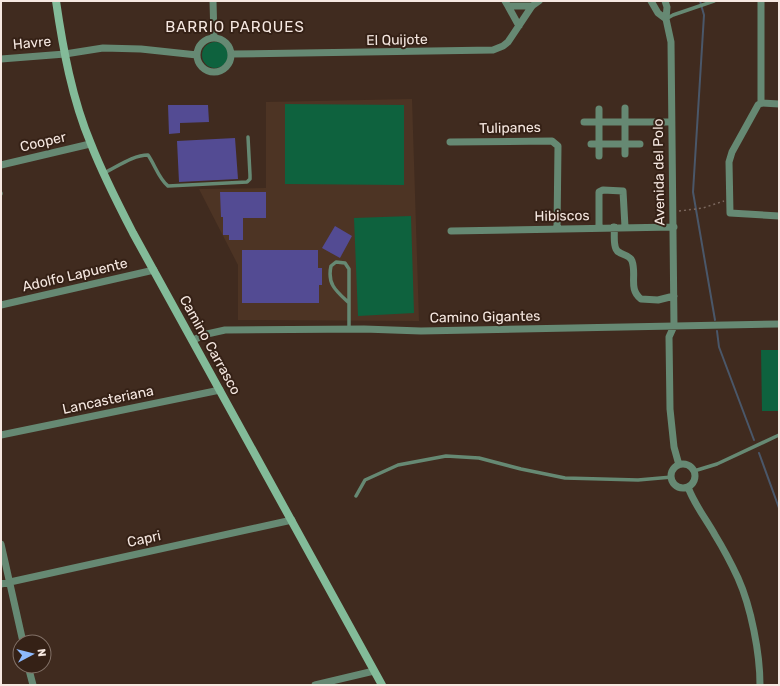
<svg xmlns="http://www.w3.org/2000/svg" width="780" height="686" font-family="Rubik,sans-serif">
  <rect width="100%" height="100%" fill="#402b1f"/>
  <path fill="#4d3424" d="M412,99L419,321L238,320V265L199,189L266,188V102Z"/>
  <path fill="#0e623e" d="M202 55a13 13 0 1 1 26 0a13 13 0 1 1-26 0Z
    M285,104L404,105V185L285,184Z
    M411,216L414,313L358,316L354,218Z
    M761,350H779V411H762Z"/>
  <g fill="none" stroke-linecap="round" stroke-linejoin="round">
    <path stroke="#4a5769" stroke-width="2" d="M700,1L704,15L693,192L715,320
      M717,331L719,347L754,440
      M759,453L779,508"/>
  </g>
  <path fill="#534b93" d="M168,105H208L209,122L180,123V133L169,134Z
    M235,138L238,179L179,182L177,141Z
    M220,192H266V218H243V240H229V235H223V217H221Z
    M335,226L352,236L340,258L322,248Z
    M242,250H318V268H322V285H319V303H242Z"/>
  <g fill="none" stroke-linecap="round" stroke-linejoin="round">
    <path stroke="#7a675d" stroke-width="1.5" stroke-dasharray="2 3" stroke-linecap="butt" d="M679,211L703,208L724,201"/>
    <path stroke="#668973" stroke-width="3.5" d="M666,19L673,15L714,1
      M104,173C117,167 133,155 148,155C155,165 159,179 168,186L247,182L250,179V175L248,137
      M1,193V194
      M348,302C336,291 327,284 331,266L336,262L345,263L349,269V329
      M694,471L717,464L779,435
      M356,496L365,480L398,465L446,456L479,458L521,469L565,478L638,480L672,477"/>
    <path stroke="#668973" stroke-width="7" d="M213,1L214,38
      M505,1L508,6H532
      M651,1L658,13L666,19
      M665,1L667,7L666,19L671,42L674,326L669,337L670,409L674,447L679,465
      M508,6L519,26
      M197 55a17 17 0 1 1 34 0a17 17 0 1 1-34 0Z
      M232,54L493,50L503,46L508,42L532,6L539,1
      M1,59L65,54L103,48L141,49L197,55
      M761,103L758,105L732,152L729,162L730,213L779,216
      M761,103V1
      M761,103L779,104
      M625,108V154
      M599,109V156
      M584,122H671
      M450,142L552,141L558,146L557,229
      M591,144H640
      M1,165L90,144
      M614,227C615,234 613,243 616,249C619,256 629,253 632,261C637,275 628,289 641,299L658,300L674,296
      M599,228V192L603,190L623,191L625,227
      M451,231L674,227
      M1,305L154,270
      M193,340L207,334L225,330L364,329L421,331L779,324
      M1,435L220,390
      M671 476a12 12 0 1 1 24 0a12 12 0 1 1-24 0Z
      M688,487C694,504 706,519 715,535C723,548 731,563 738,578C751,607 760,653 760,685
      M1,544L23,642
      M1,584L292,520
      M28,666L33,685
      M315,685L374,671"/>
    <path stroke="#83bb99" stroke-width="8" d="M56,1C63,49 72,99 91,144C103,175 118,204 133,233L382,685"/>
  </g>
  <g text-anchor="middle" dominant-baseline="central" stroke-width="4" stroke-linejoin="round" paint-order="stroke">
    <g font-size="14" fill="#f6e8e1" stroke="#352116">
      <text transform="translate(397 40) rotate(-1)">El Quijote</text>
      <text transform="translate(32 43) rotate(-5)">Havre</text>
      <text transform="translate(510 128) rotate(-1)">Tulipanes</text>
      <text transform="translate(43 142) rotate(-13)">Cooper</text>
      <text transform="translate(659 172) rotate(-91)">Avenida del Polo</text>
      <text transform="translate(562 216) rotate(-1)">Hibiscos</text>
      <text transform="translate(75 275) rotate(-13)">Adolfo Lapuente</text>
      <text transform="translate(485 317) rotate(-1)">Camino Gigantes</text>
      <text transform="translate(210 345) rotate(61)">Camino Carrasco</text>
      <text transform="translate(108 400) rotate(-12)">Lancasteriana</text>
      <text transform="translate(144 539) rotate(-12)">Capri</text>
    </g>
    <g font-size="15" letter-spacing="1" fill="#f6e8e1" stroke="#352116">
      <text x="235" y="27">BARRIO PARQUES</text>
    </g>
  </g>
  <rect width="780" height="686" fill="none" stroke="#f6e8e1" stroke-width="4"/>
  <g transform="translate(32 654) rotate(83)"><circle r="19" fill="#352116" stroke="#827167"/>
  <path d="M0-3L7 15L0 10L-7 15Z" fill="#8db9fc"/>
  <text y="-6" font-size="11" font-weight="bold" text-anchor="middle" fill="#f6e8e1">N</text>
  </g>
</svg>
